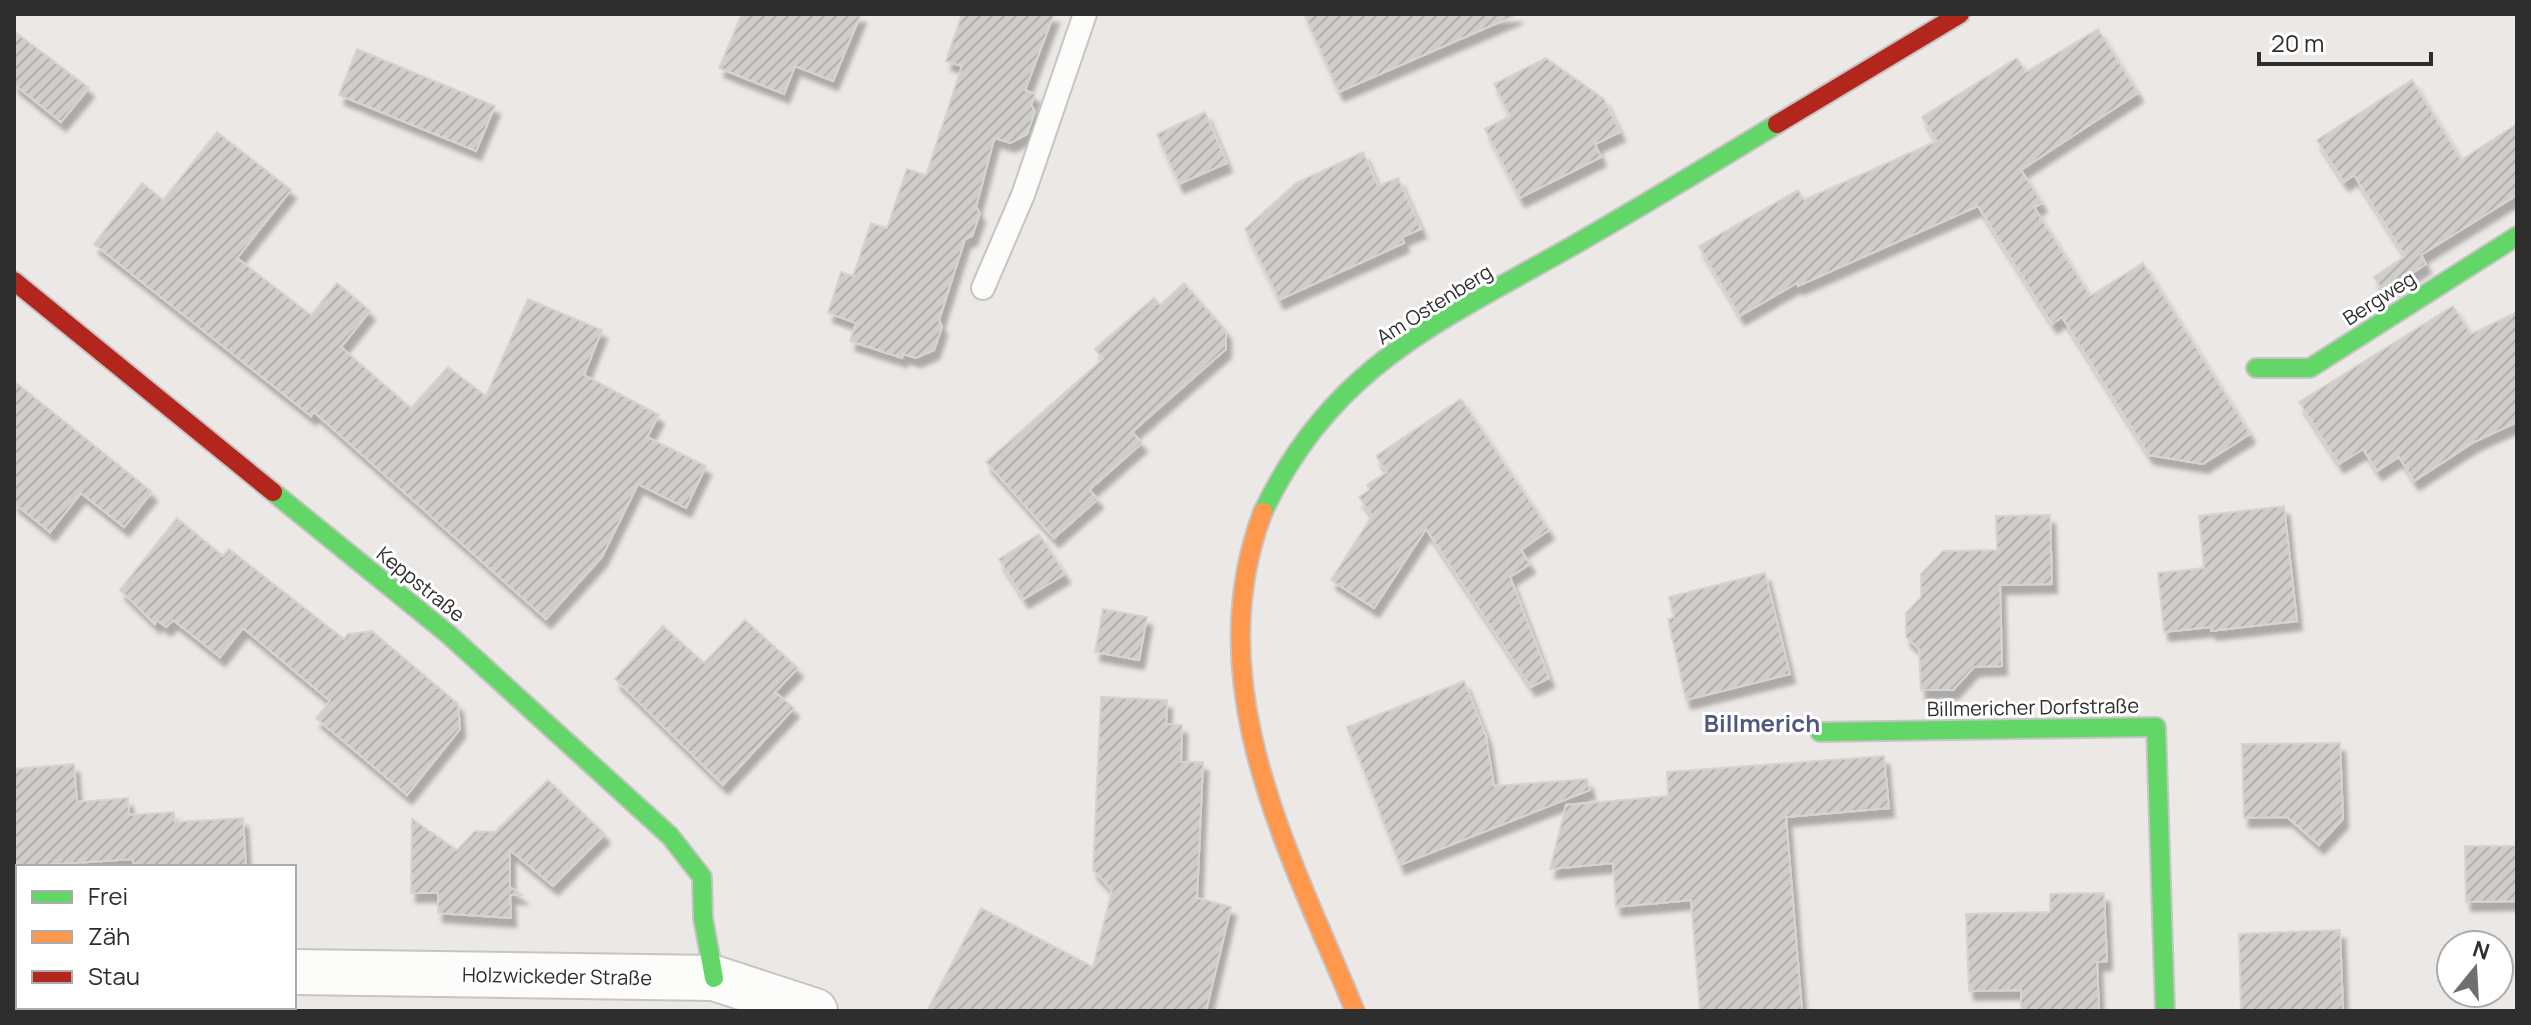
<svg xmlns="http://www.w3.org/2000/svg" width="2531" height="1025" font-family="Manrope,sans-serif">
  <defs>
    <pattern id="building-hatch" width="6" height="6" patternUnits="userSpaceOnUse" patternTransform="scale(2)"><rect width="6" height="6" fill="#d0cecb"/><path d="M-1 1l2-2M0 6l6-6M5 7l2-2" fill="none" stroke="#b3b1af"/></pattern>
    <filter id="shadow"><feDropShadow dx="5" dy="9" stdDeviation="2" flood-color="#0004"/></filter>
  </defs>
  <rect width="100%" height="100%" fill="#ebe8e5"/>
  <path fill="url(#building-hatch)" stroke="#d6d4d1" stroke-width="2" filter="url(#shadow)" d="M742,14H861L833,81L795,66L784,94L719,68Z
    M962,14H1054L1025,90L1035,94L1031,105L1035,111L1027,134L1010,143L995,138L993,143L976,207L980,213L972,236L965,239L939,320L942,327L934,350L916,358L903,354L902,358L850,341L856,323L828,313L841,272L853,276L871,223L887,228L907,169L926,175L962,66L946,61Z
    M1304,14H1518L1339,92Z
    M2098,29L2138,93L2021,170L2042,203L2034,207L2090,296L2143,263L2250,434L2203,464L2149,455L2062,317L2052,324L1978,206L1798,286L1797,283L1740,316L1699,246L1798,190L1804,200L1937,141L1922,117L2017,58L2026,72Z
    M14,31L89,88L61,122L14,84Z
    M357,49L495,106L476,151L339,95Z
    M1546,58L1604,99L1620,132L1595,144L1601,157L1520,198L1485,129L1510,116L1494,84Z
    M2412,80L2461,160L2517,124V195L2421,255L2426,264L2383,292L2374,277L2405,256L2354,175L2344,182L2317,140Z
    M1205,112L1227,163L1179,184L1157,134Z
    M217,132L291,190L237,258L311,315L337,283L370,311L341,347L411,408L448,367L486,396L528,299L602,330L584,375L659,415L647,437L706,466L686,508L638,484L602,557L546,619L314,412L311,416L94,244L142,183L163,200Z
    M1363,152L1378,186L1398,178L1421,229L1402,237L1404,243L1279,300L1245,229L1296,183Z
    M1184,283L1226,331V349L1132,432L1142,443L1089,490L1098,499L1054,538L986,462L1103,359L1095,349L1154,298L1160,305Z
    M2453,306L2471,334L2517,312V422L2474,442L2414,481L2399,457L2377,471L2363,449L2339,464L2299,402Z
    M14,381L152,492L124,527L81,493L50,532L14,503Z
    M1461,399L1549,530L1521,550L1530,564L1510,577L1549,678L1531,687L1426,529L1374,608L1331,580L1372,516L1359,497L1369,490L1367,485L1387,472L1376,456Z
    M2284,506L2297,621L2211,631V627L2164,632L2158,573L2204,568L2199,516Z
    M2050,515L2052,584L2000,585L2002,666L1974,667L1953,690H1921L1919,649L1906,637V613L1921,597V574L1943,551L1997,550L1996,516Z
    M177,518L223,556L229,549L344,639L348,634L372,631L458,704L460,729L407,795L316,718L330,701L243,628L220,657L173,620L166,627L157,620L155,624L120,590Z
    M1039,534L1065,574L1024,599L999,559Z
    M1765,573L1790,674L1686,700L1668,619L1674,617L1669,597Z
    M1103,609L1147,617L1139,660L1095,652Z
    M745,620L798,668L775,692L794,708L723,785L615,679L663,626L704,663Z
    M1464,681L1486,736L1494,786L1587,779L1590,790L1400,865L1347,727Z
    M1101,697L1167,700L1166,724L1182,725L1181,762H1203L1197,898L1231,907L1206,1011H927L981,908L1093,967L1112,890L1093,870Z
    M2340,743L2343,819L2319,845L2287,817L2244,818L2242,744Z
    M1884,756L1889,808L1786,817L1802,1011H1700L1691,900L1616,907L1613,863L1550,869L1566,805L1668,796L1667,772Z
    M74,764L77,802L128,798L129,815L174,812L175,822L243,818L246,867H134L133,859L14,867V769Z
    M548,780L605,834L553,886L510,850V887L522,895H510L511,918L438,913V893H411L412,819L457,850L475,831L495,832Z
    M2465,846H2517V901L2466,902Z
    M2104,893L2107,961L2097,962L2099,1011H2021V990L1969,991L1966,914L2050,912V894Z
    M2340,930L2343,1011H2241L2239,934Z"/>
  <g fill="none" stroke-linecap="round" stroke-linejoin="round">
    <defs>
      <path id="lane" d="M983,288L1023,195L1085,14"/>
      <path id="street" d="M14,967H18
        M294,972L714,978L815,1011"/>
      <path id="fast" d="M2256,368H2310L2517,236
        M273,492L448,634L670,836L702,877L703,918L714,978
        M1263,512C1332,365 1441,321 1574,245C1642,206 1710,165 1777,124
        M1820,732L2156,727L2165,1011"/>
      <path id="slow" d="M1263,512C1197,685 1290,853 1355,1011"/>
      <path id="jam" d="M1777,124L1960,14
        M14,281L273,492"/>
    </defs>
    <use href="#lane" stroke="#c6c4c4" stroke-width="26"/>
    <use href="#street" stroke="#c6c4c4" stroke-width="48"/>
    <use href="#fast" stroke="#c6c4c4" stroke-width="22"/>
    <use href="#slow" stroke="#c6c4c4" stroke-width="22"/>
    <use href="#jam" stroke="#c6c4c4" stroke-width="22"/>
    <use href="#lane" stroke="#fcfcfb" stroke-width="22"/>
    <use href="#street" stroke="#fcfcfb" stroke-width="44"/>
    <use href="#fast" stroke="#63d668" stroke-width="18"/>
    <use href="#slow" stroke="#ff974d" stroke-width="18"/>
    <use href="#jam" stroke="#b3261e" stroke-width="18"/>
  </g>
  <g text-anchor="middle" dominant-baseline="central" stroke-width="6" stroke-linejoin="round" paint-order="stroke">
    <g font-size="20" fill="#2e2e2e" stroke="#fff">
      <text transform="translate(2379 298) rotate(-33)">Bergweg</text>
      <text transform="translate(1434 304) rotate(-32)">Am Ostenberg</text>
      <text transform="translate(421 584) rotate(39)">Keppstraße</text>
      <text transform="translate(2033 707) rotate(-1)">Billmericher Dorfstraße</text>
      <text transform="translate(557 976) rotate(1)">Holzwickeder Straße</text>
    </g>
    <g font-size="24" font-weight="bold" fill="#50587c" stroke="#fff">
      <text x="1762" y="722">Billmerich</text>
    </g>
  </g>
  <rect width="2531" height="1025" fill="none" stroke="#2e2e2e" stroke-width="32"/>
  <rect x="16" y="865" width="280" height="144" fill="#ffffff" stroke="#ababab" stroke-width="2"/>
  <rect x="32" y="891" width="40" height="12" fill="#63d668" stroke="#ababab" stroke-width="2"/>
  <text x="88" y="905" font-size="24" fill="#2e2e2e">Frei</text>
  <rect x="32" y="931" width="40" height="12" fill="#ff974d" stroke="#ababab" stroke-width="2"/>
  <text x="88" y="945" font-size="24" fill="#2e2e2e">Zäh</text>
  <rect x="32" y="971" width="40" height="12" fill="#b3261e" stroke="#ababab" stroke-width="2"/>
  <text x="88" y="985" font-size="24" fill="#2e2e2e">Stau</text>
  <g transform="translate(2475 969) rotate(18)"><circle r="38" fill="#ffffff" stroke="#ababab" stroke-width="2"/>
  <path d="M0-6L14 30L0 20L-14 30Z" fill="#706f6e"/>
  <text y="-12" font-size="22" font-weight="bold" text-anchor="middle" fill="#2e2e2e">N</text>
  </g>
  <path d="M2259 52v12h172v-12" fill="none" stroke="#2e2e2e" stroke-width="4"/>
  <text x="2271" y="52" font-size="24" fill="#2e2e2e" stroke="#ffffff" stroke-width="6" paint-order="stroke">20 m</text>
</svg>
